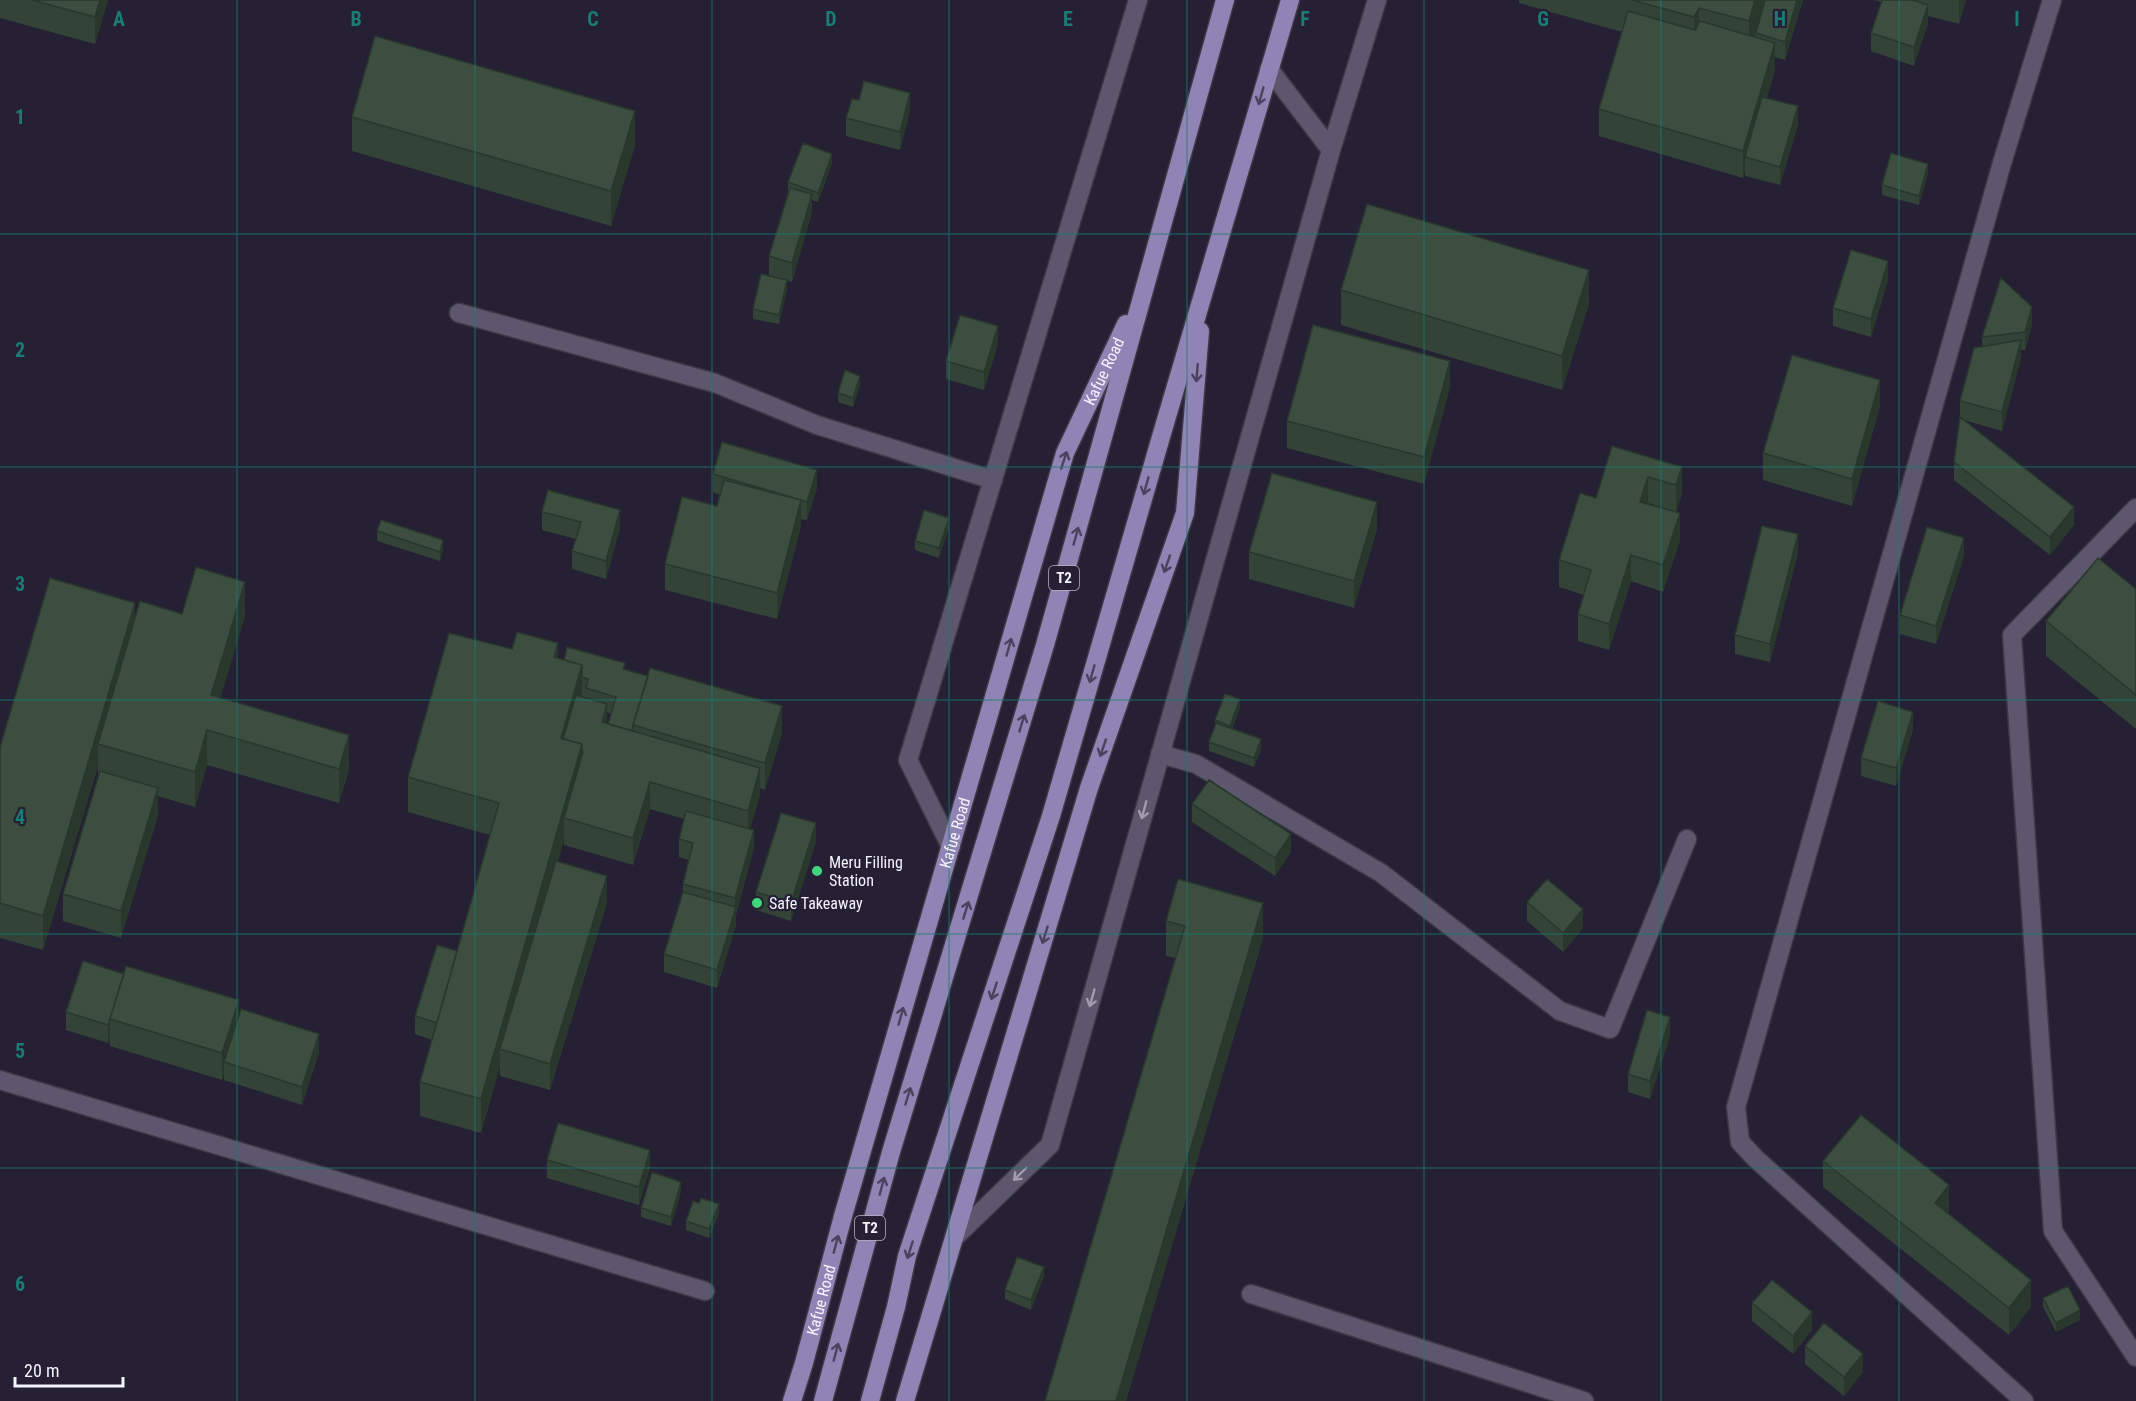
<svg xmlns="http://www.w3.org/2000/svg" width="2136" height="1401" font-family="'Roboto Condensed',sans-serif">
  <rect width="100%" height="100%" fill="#252033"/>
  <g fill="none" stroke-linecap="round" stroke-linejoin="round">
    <defs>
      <path id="service" d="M459,313L715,383L817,425L993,480
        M2136,508L2012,635L2053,1231L2136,1357
        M1160,754L1196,764L1381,873L1560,1011L1610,1029L1687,839
        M0,1080L705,1291
        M1251,1294L1584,1401"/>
      <path id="minor" d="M1269,69L1331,150
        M951,847L908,760L1138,0
        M954,1238L1050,1145L1331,150L1377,0
        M2024,1401L1755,1158L1740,1142L1736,1107L2002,163L2052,0"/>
      <g id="primary">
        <path id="s1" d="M792,1401L804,1363L843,1216L1065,453L1126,324"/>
        <path d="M823,1401L891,1152L1045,645L1225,0"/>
        <path d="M870,1401L896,1307L907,1256L1051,816L1163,430L1290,0"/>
        <path d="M905,1401L1089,788L1185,513L1200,331"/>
      </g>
    </defs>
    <use href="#service" stroke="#3c3947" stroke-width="21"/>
    <use href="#minor" stroke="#3c3947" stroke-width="21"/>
    <use href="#primary" stroke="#3c3947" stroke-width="21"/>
    <use href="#service" stroke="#5c576d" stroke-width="18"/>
    <use href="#minor" stroke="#5c576d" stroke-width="18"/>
    <use href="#primary" stroke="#8f84b3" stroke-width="18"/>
  </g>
  <path fill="#334337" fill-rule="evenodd" d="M0,0H108L95,44L0,18Z
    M1519,0H1803L1785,60L1775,57V70L1767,98L1798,125L1780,185L1745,176V170L1743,178L1599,136V109L1622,32L1519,3Z
    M1874,0H1966L1959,24L1928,16V23L1914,66L1871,51V33L1881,2Z
    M910,111L900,150L846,136V118Z
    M352,117L635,145L611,226L352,151Z
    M832,163L818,202L812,200V212L792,282L787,280V289L779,324L753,319V309L782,279L769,275V256L788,192V182Z
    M1928,173L1919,205L1882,195V185Z
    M1888,280L1871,337L1833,326V308Z
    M1341,290L1589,304L1562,390L1341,325Z
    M2032,325L2025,350H2021V358L2002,431L1964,420L2074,525L2050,555L1954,480V462L1960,417V401L1982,347V337Z
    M998,344L984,390L946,379V361Z
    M860,385L853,407L838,402V393Z
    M1450,387L1424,484L1287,448V421Z
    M1880,406L1852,506L1763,480V453Z
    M1612,446L1682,467V494L1676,512L1648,503L1680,540L1663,592L1631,581L1609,650L1578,641V614L1584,595L1559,587V560L1596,498Z
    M713,474L817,488L807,520L801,519V526L777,619L665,590V564L717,506L720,495L713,492Z
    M542,512L620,528L606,579L572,569V551L576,539L542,530Z
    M949,527L939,558L915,550V541Z
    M1377,529L1354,608L1249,579V552Z
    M377,531L443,550L440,561L377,541Z
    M1798,553L1770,662L1735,654V635Z
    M1964,556L1936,644L1900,634V615Z
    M2136,589V729L2046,656V621Z
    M182,614L245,616L220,698L349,770L339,803L207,765L195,807L158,796V815L121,938L63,921V894L98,778V766L43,950L0,938V747L135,616Z
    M512,649L564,660L625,669L782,733L765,790L760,788V795L750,829L754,848L736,915V925L717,988L664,972V954L683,892V884L689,860L679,857V839L684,819L650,809L633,865L564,845V840L558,861L607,903L550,1090L500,1076V1066L481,1133L420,1116V1082L432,1040L415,1034V1016L457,951L490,835L408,812V777ZM607,712L611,714L608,724H607Z
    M1240,708L1232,729L1261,749L1254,767L1209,751V742L1215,725V720Z
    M1913,730L1896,786L1861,776V758Z
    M1192,804L1291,852L1275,876L1192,822Z
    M816,842L791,921L756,910V892Z
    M1527,902L1583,928L1563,952L1527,921Z
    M1166,921L1263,938L1126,1401H1045L1175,958L1166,956Z
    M66,1012L239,1014L319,1053L302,1105L224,1080V1074L222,1080L110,1046V1040L108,1043L66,1030Z
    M1670,1036L1650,1099L1628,1092V1074Z
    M547,1160L650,1168L639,1205L547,1178Z
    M1823,1161L1949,1212L1948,1213L2031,1307L2009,1335L1823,1187Z
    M681,1191L671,1226L641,1217V1208Z
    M719,1213L709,1238L686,1230V1221Z
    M1044,1276L1031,1310L1005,1299V1290Z
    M2043,1298L2080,1320L2056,1332L2043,1307Z
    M1752,1303L1812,1330L1793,1354L1752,1321Z
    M1805,1346L1863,1372L1844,1396L1805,1364Z"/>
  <path fill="#29372d" d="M100,0H108L95,44V17Z
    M1755,0H1765L1749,56V21Z
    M1797,0H1803L1785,60V42Z
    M1959,0H1966L1959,24Z
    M1928,5V23L1914,66V47Z
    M1699,8V42L1694,51V17Z
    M1775,43V70L1749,158L1745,157V170L1743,178V151Z
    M910,93V111L900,150V132Z
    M1798,106V125L1780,185V167Z
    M635,111V145L611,226V191Z
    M832,154V163L818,202V193Z
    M1928,164V173L1919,205V196Z
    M812,194V212L792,282V263Z
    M1888,261V280L1871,337V319Z
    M1589,270V304L1562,390V356Z
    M787,280V289L779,324V315Z
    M2032,307V325L2025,350V332Z
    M998,326V344L984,390V372Z
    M2021,340V358L2002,431V412Z
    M1450,361V387L1424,484V457Z
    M860,376V385L853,407V398Z
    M1880,380V406L1852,506V479Z
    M1682,467V494L1676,512V485Z
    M817,470V488L807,520V502Z
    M1648,477V503L1640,528V502Z
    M801,500V526L777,619V593Z
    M1377,502V529L1354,608V581Z
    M2074,507V525L2050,555V537Z
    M620,510V528L606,579V561Z
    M1680,513V540L1663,592V565Z
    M949,518V527L939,558V548Z
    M1798,534V553L1770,662V644Z
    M1964,538V556L1936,644V626Z
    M443,540V550L440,561V552Z
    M1631,555V581L1609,650V624Z
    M245,582V616L211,730V695Z
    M135,603V637L98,744V766L43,950V916Z
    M558,643V677L554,657Z
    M582,665V699L568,748L561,738Z
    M1240,699V708L1230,735V726Z
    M607,704V731L602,722Z
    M782,706V733L765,790V763Z
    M1913,712V730L1896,786V768Z
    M207,730V765L195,807V772Z
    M349,735V770L339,803V769Z
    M1261,739V749L1254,767V758Z
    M582,744V778L564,818V840L504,1050L500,1049V1066L481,1133V1099Z
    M760,768V795L748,837V811Z
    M650,782V809L633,865V838Z
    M158,788V815L121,938V911Z
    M816,823V842L791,921V903Z
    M754,830V848L736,915V925L717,988V970L735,908V898Z
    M1291,834V852L1275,876V858Z
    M607,876V903L550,1090V1064Z
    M1263,903V938L1126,1401H1116Z
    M1583,909V928L1563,952V933Z
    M239,1000V1027L224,1062V1074L222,1080V1053Z
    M1670,1017V1036L1650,1099V1081Z
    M110,1022V1040L108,1043V1025Z
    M319,1034V1053L302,1105V1087Z
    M650,1150V1168L639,1205V1187Z
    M681,1182V1191L671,1226V1217Z
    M1949,1185V1212L1935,1230V1203Z
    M719,1204V1213L709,1238V1229Z
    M1044,1267V1276L1031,1310V1300Z
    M2031,1280V1307L2009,1335V1308Z
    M2080,1310V1320L2056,1332V1323Z
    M1812,1312V1330L1793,1354V1336Z
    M1863,1354V1372L1844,1396V1377Z"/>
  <path fill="#3b4e40" stroke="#29372d" stroke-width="1.5" d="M32,0H100L95,17Z
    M1632,0H1755L1749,21L1699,8L1694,17Z
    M1765,0H1797L1785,42L1756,33Z
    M1882,0H1913L1928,5L1914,47L1871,33Z
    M1628,11L1695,30L1700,21L1775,43L1743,151L1599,109Z
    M375,36L635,111L611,191L352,117Z
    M864,81L910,93L900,132L846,118L852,99L859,100Z
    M1762,97L1798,106L1780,167L1745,157Z
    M803,143L832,154L818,193L788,182Z
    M1891,153L1928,164L1919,196L1882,185Z
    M790,188L812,194L792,263L769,256Z
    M1367,204L1589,270L1562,356L1341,290Z
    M1851,250L1888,261L1871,319L1833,308Z
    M761,274L787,280L779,315L753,309Z
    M2001,278L2032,307L2025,332L1982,337Z
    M960,315L998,326L984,372L946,361Z
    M1313,325L1450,361L1424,457L1287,421Z
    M2021,340L2002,412L1960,401L1974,348Z
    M1792,355L1880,380L1852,479L1763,453Z
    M845,370L860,376L853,398L838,393Z
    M1960,417L2074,507L2050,537L1954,462Z
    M722,442L817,470L807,502L801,500L713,474Z
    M1612,446L1682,467L1676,485L1648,477L1640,502L1680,513L1663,565L1631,555L1609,624L1578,614L1591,570L1559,560L1580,493L1596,498Z
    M1272,473L1377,502L1354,581L1249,552Z
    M724,480L801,500L777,593L665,564L682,497L717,506Z
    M548,490L620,510L606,561L572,551L581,522L542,512Z
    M924,510L949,518L939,548L915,541Z
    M381,520L443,540L440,552L377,531Z
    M1762,526L1798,534L1770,644L1735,635Z
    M1927,527L1964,538L1936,626L1900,615Z
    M2098,558L2136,589V695L2046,621Z
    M196,567L245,582L211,695L349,735L339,769L207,730L195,772L98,744L140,601L182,614Z
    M50,578L135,603L43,916L0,903V747Z
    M517,632L558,643L554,657L582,665L561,738L582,744L481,1099L420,1082L499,803L408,777L449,633L512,649Z
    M567,647L625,663L623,669L648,676L633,725L632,731L608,724L616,697L586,688L588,679L582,677V665L564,660Z
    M650,668L782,706L765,763L633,725Z
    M1225,694L1240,699L1230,726L1215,720Z
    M576,695L607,704L602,722L760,768L748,811L650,782L633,838L564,818L583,752L582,751V744L563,739Z
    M1878,701L1913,712L1896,768L1861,758Z
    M1216,723L1261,739L1254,758L1209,742Z
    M100,771L158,788L121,911L63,894Z
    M1209,780L1291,834L1275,858L1192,804Z
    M686,811L754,830L735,898L683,884L693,843L679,839Z
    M781,813L816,823L791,903L756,892Z
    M556,861L607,876L550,1064L500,1049Z
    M1178,879L1263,903L1116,1401H1045L1185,926L1166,921Z
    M1547,879L1583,909L1563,933L1527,902Z
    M683,892L736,907L717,970L664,954Z
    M437,945L457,951L437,1023L415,1016Z
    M83,961L124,974L108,1025L66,1012Z
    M126,966L239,1000L222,1053L110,1019Z
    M241,1009L319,1034L302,1087L224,1062Z
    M1647,1010L1670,1017L1650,1081L1628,1074Z
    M1861,1115L1949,1185L1935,1203L2031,1280L2009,1308L1823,1161Z
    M558,1123L650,1150L639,1187L547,1160Z
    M652,1172L681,1182L671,1217L641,1208Z
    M701,1198L719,1204L709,1229L686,1221L693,1201L699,1203Z
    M1017,1257L1044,1267L1031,1300L1005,1290Z
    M1772,1280L1812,1312L1793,1336L1752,1303Z
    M2068,1286L2080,1310L2056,1323L2043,1298Z
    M1824,1323L1863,1354L1844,1377L1805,1346Z"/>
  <defs><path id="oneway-shaft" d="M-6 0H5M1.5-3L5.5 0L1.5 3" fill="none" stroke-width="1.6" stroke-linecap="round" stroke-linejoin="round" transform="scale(1.5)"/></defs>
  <g stroke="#4a4360">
    <use href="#oneway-shaft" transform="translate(1261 96) rotate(106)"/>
    <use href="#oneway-shaft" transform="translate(1197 373) rotate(95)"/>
    <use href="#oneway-shaft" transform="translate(1064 460) rotate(-72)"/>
    <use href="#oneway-shaft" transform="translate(1146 486) rotate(106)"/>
    <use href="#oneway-shaft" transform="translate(1076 536) rotate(-74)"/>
    <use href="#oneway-shaft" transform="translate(1167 564) rotate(109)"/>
    <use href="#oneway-shaft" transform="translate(1009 647) rotate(-74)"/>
    <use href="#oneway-shaft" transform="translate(1092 674) rotate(106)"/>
    <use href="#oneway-shaft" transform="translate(1022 723) rotate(-73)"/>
    <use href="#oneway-shaft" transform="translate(1103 748) rotate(109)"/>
    <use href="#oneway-shaft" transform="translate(966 910) rotate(-73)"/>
    <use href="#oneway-shaft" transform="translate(1045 935) rotate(107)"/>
    <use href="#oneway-shaft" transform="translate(994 991) rotate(108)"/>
    <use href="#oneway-shaft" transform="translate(901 1016) rotate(-74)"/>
    <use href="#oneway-shaft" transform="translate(908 1096) rotate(-73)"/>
    <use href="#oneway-shaft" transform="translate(882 1186) rotate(-75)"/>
    <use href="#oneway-shaft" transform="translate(836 1244) rotate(-75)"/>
    <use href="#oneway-shaft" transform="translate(910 1250) rotate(108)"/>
    <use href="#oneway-shaft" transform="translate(836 1352) rotate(-75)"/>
  </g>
  <g stroke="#a19dae">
    <use href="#oneway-shaft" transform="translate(1144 810) rotate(105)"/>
    <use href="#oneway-shaft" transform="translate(1092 998) rotate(106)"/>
    <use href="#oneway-shaft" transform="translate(1020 1174) rotate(136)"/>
  </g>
  <path fill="none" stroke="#1a7c75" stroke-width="1.5" stroke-opacity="0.55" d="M237,0V1401M475,0V1401M712,0V1401M949,0V1401M1187,0V1401M1424,0V1401M1661,0V1401M1899,0V1401M0,234H2136M0,467H2136M0,700H2136M0,934H2136M0,1168H2136"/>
  <g fill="#40d77c" stroke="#252033" stroke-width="2">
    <circle cx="817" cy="871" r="6"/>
    <circle cx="757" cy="903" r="6"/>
  </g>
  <g text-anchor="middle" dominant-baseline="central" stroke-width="4.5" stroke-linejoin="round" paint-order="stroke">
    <g fill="#252033" stroke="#b7b4c0" stroke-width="1.5">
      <rect x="1049" y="566" width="30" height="24" rx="4.5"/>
      <rect x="855" y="1216" width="30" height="24" rx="4.5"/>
    </g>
    <g font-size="15" font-weight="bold" fill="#f5f3fd">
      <text x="1064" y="578">T2</text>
      <text x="870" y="1228">T2</text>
    </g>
    <g font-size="16" fill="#f5f3fd" stroke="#252033">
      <text stroke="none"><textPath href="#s1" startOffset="1077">Kafue Road</textPath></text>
      <text stroke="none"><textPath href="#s1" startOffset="591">Kafue Road</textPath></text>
      <text stroke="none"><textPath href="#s1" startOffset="105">Kafue Road</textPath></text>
    </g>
    <g font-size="16" fill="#f5f3fd" stroke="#252033" text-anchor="start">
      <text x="829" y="862">Meru Filling<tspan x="829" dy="18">Station</tspan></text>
      <text x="769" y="903">Safe Takeaway</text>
    </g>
  </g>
  <g font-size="20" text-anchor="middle" font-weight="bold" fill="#1a7c75" stroke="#252033" stroke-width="4.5" stroke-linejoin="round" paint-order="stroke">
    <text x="119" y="26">A</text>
    <text x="356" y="26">B</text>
    <text x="593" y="26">C</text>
    <text x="831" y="26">D</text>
    <text x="1068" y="26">E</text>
    <text x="1305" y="26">F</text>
    <text x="1543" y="26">G</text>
    <text x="1780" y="26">H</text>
    <text x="2017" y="26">I</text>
    <text x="20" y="124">1</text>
    <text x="20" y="357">2</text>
    <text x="20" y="591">3</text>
    <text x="20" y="824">4</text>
    <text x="20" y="1058">5</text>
    <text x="20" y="1291">6</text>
  </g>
  <path d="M15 1377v9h108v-9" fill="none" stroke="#f5f3fd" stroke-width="3"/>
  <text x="24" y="1377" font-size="18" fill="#f5f3fd" stroke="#252033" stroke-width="4.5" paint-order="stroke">20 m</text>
</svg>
